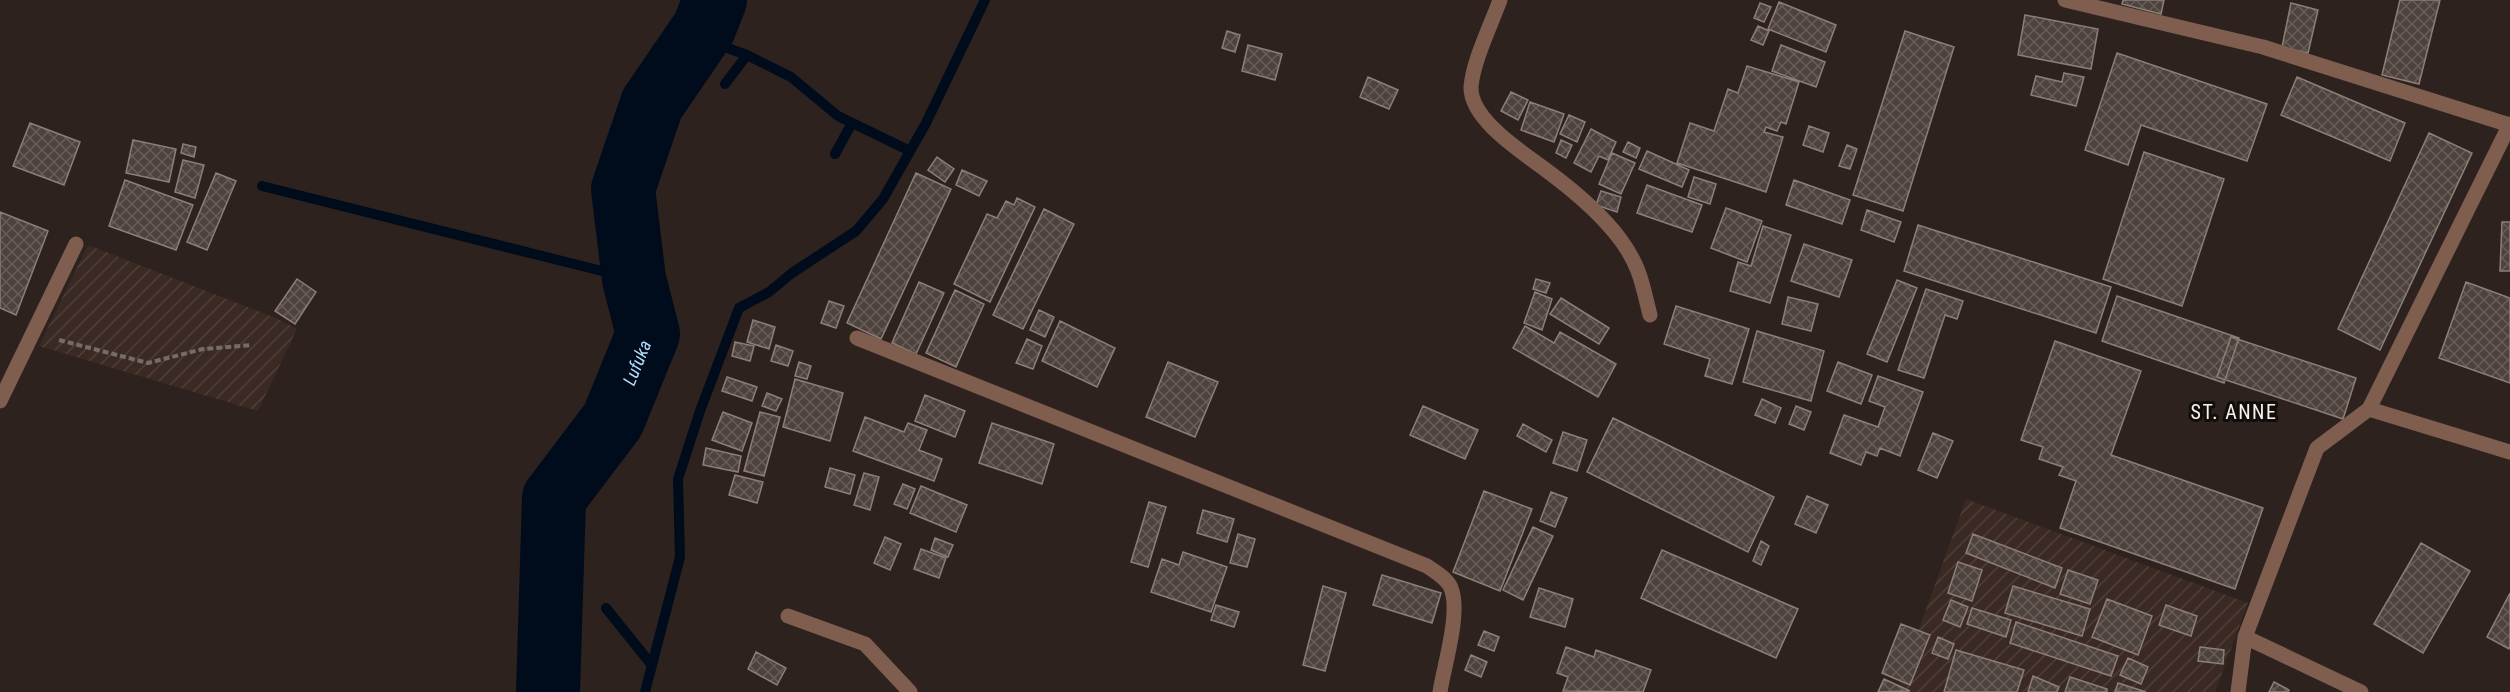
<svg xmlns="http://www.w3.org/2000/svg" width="2510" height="692" font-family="'Roboto Condensed',sans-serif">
  <defs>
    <pattern id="industrial-furrows" width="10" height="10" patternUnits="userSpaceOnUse" patternTransform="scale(1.5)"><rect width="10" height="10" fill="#3b2a23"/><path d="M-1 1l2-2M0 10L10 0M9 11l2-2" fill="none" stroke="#4e3f38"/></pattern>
    <pattern id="building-cross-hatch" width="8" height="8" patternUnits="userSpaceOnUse" patternTransform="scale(1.5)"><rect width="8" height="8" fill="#4e423d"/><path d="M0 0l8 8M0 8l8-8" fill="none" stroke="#685e59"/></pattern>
  </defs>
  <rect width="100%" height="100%" fill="#2d221d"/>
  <path fill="url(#industrial-furrows)" d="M88,245L276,318L297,329L258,411L39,346Z
    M1966,499L2248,603L2215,692H1896Z"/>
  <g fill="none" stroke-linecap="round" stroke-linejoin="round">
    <path stroke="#000c1b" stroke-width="10" d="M697,37L747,55L791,77L838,116L910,151
      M725,84L747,55
      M835,154L852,123
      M262,186L634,279
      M606,608L651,664
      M645,692L680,557L678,479L700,411L739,308L769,292L792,273L856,231L883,199L926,123L985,0"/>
    <path stroke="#000c1b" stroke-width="64" id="s1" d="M548,692L554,498L613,420L648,334L634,279L623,189L652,104L704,28L715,0"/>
  </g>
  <path fill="url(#building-cross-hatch)" stroke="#8c7f79" stroke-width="1.5" d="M2123,0H2164L2161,14L2122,4Z
    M2400,0H2440L2419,84L2382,75Z
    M1779,2L1836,25L1826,52L1768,29Z
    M1760,3L1771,7L1764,22L1754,18Z
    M2291,3L2318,10L2308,53L2282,47Z
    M2025,15L2098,29L2091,69L2018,55Z
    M1758,26L1769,31L1763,45L1751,40Z
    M1227,31L1240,35L1235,52L1222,48Z
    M1905,31L1954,47L1903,211L1853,195Z
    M1248,45L1282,54L1275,80L1242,71Z
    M1781,45L1825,62L1816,87L1772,71Z
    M2117,53L2267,104L2247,161L2141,125L2128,165L2085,150Z
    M1747,66L1799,82L1786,124L1781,122L1777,131L1766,127L1764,132L1783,137L1766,192L1677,163L1690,123L1714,131L1728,89L1738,93Z
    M2064,73L2084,77L2076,106L2031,95L2036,76L2062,82Z
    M1368,77L1398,90L1389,109L1360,97Z
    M2297,77L2405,123L2390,161L2281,115Z
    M1511,92L1528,100L1518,120L1501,111Z
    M1530,102L1564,114L1554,142L1521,130Z
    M1569,115L1585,122L1577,142L1560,134Z
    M30,123L80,142L64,185L13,166Z
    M1809,126L1829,133L1823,152L1803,145Z
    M1591,129L1616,142L1608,160L1599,156L1591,172L1574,163Z
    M2429,133L2472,153L2380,350L2338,329Z
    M133,140L176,149L169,182L126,173Z
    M1561,140L1572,145L1566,158L1556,153Z
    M1628,142L1640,148L1636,158L1623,152Z
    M183,144L196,147L194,157L181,153Z
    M1847,145L1857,149L1850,169L1839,166Z
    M1647,151L1689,170L1682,187L1639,169Z
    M2144,152L2224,179L2182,306L2103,279Z
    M1612,153L1635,163L1621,194L1599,184Z
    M937,157L954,169L945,182L928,170Z
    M183,160L204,165L195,198L175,192Z
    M962,170L987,181L979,196L956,185Z
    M216,173L236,181L207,250L187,242Z
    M916,173L951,189L881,339L847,323Z
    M1694,177L1716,184L1710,204L1688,197Z
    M125,180L193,205L176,250L109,226Z
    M1794,180L1850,200L1842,224L1786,205Z
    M1647,185L1702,205L1692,232L1637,213Z
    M1601,191L1621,197L1617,212L1596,205Z
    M1017,198L1035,207L990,302L954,284L987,214L997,218L1006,201L1014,205Z
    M1726,208L1762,221L1747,262L1711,248Z
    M1044,209L1074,224L1023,329L993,315Z
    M1867,210L1901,222L1894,242L1861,230Z
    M0,212L48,231L16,315L0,308Z
    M2502,222H2510V271H2500Z
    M1918,225L2111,287L2096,333L1904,271Z
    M1763,226L1791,235L1770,303L1730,291L1738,262L1751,266Z
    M1804,244L1852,260L1839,297L1791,281Z
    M297,279L316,292L295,324L275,311Z
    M1536,279L1550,283L1546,293L1533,289Z
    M1897,280L1917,288L1887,362L1867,354Z
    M919,282L944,293L916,354L892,343Z
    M2466,282L2510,298V383L2439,358Z
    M1926,289L1963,301L1957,319L1945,315L1924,378L1898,370Z
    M955,290L984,304L956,367L926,353Z
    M1535,292L1552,299L1542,330L1524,323Z
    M2117,296L2239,338L2224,383L2102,341Z
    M1788,297L1818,304L1811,331L1782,324Z
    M1561,298L1609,328L1599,344L1550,314Z
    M829,301L844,306L836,328L821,323Z
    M1676,306L1749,329L1732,384L1705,376L1710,359L1664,344Z
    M1039,310L1054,317L1045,337L1030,330Z
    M753,320L775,327L769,349L747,342Z
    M1060,321L1115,348L1097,387L1042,361Z
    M1525,326L1554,343L1560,332L1616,364L1598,397L1513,348Z
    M1757,331L1824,351L1811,401L1743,382Z
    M2231,337L2356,378L2343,419L2217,377Z
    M1027,339L1042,346L1033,369L1016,363Z
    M2055,341L2141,371L2111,455L2263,508L2235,589L2060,528L2076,481L2059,475L2063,467L2039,459L2043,447L2021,440Z
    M735,342L754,346L750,361L732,356Z
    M776,345L793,351L788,366L771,361Z
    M799,362L811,366L807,379L795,376Z
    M1168,362L1218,382L1195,437L1146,417Z
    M1838,362L1872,375L1861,404L1827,391Z
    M1878,376L1923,392L1900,456L1880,448L1877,456L1866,452L1861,465L1830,453L1844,415L1878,427L1885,407L1869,401Z
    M727,377L757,387L752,401L722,391Z
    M795,379L843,393L830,441L783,427Z
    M767,393L782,399L776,411L762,406Z
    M925,395L965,411L955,437L915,421Z
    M1762,399L1781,408L1775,423L1755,415Z
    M1423,406L1478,430L1465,459L1410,435Z
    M1796,406L1811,412L1804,430L1789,424Z
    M723,412L752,423L742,451L712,440Z
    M760,412L780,417L764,476L744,471Z
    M865,417L904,432L908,423L927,430L919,450L942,459L934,481L853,451Z
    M1613,418L1774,497L1748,552L1587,472Z
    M992,423L1054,444L1042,484L979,463Z
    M1523,424L1552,440L1546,452L1517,436Z
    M1563,432L1587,440L1577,471L1553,463Z
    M1933,433L1953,441L1937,478L1918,470Z
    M706,448L741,456L738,472L703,465Z
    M830,468L855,475L850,494L825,487Z
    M864,473L879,477L870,510L854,505Z
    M735,475L763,482L757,503L729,495Z
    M903,484L915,489L907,509L894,504Z
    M921,486L967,505L956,532L910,513Z
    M1484,491L1532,509L1500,591L1453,572Z
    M1551,492L1567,498L1555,527L1540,521Z
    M1807,496L1828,505L1816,533L1795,524Z
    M1149,502L1166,507L1148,567L1131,562Z
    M1203,510L1234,519L1227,542L1197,533Z
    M1533,527L1553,536L1523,600L1503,590Z
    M1238,534L1255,539L1247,567L1230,563Z
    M1973,534L2062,568L2055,588L1966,553Z
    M885,537L901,544L890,570L874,563Z
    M935,538L953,545L948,557L931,550Z
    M1761,541L1769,546L1761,565L1753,561Z
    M2421,543L2470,571L2423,653L2374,624Z
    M921,549L946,558L939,578L914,569Z
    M1662,550L1798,609L1776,658L1641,598Z
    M1183,552L1227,567L1211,612L1151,592L1162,559L1179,565Z
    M1958,562L1982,570L1972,601L1948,593Z
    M2068,570L2098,580L2090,604L2060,594Z
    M1382,575L1441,593L1432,623L1373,605Z
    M1323,586L1346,593L1325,671L1303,665Z
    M2013,586L2090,609L2082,636L2005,613Z
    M1539,588L1573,599L1565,627L1530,617Z
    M2510,593V646L2509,649L2487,637Z
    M2107,599L2152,616L2138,655L2092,637Z
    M1951,600L1968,607L1960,627L1943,620Z
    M1216,605L1239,612L1234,627L1211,620Z
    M2166,605L2197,616L2191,636L2159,625Z
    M1972,608L2011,620L2006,637L1967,624Z
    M2016,622L2118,656L2111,676L2010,643Z
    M1901,624L1930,635L1910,685L1882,673Z
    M1484,631L1499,637L1494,651L1478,645Z
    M1938,637L1954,644L1948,659L1932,653Z
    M1566,647L1594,657L1596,650L1651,670L1643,692L1563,691L1568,677L1557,673Z
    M2200,647L2224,650L2223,664L2198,661Z
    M1956,650L2024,670L2017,692H1944Z
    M756,652L786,668L777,685L748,669Z
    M1471,655L1487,662L1481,677L1465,670Z
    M2128,658L2148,667L2141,684L2120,675Z
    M2033,676L2059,687L2057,692H2028Z
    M2070,677L2107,689V692H2065Z
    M1884,679L1910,691L1878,692Z
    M2274,682L2289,690L2288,692H2269Z
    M2118,683L2146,692H2115Z"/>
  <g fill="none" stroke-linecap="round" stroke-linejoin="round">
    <path stroke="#756b67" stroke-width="4" stroke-dasharray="6 3" stroke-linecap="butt" d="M59,340L148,363L203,349L251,345"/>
    <path stroke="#7f5e4f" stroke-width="15" d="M788,616L865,644L910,692"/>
    <path stroke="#7f5e4f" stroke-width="15" d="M1500,0C1491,25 1473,61 1471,87C1470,121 1527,155 1550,173C1574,191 1602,215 1620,239C1640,266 1642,283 1650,315
      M2065,0L2263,47L2510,125
      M857,338L1427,566C1435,572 1447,578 1451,588C1461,613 1444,665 1440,692
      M0,401L76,244
      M2369,409L2510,452
      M2245,637L2361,692
      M2238,692L2245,637L2317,448L2369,409L2510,124"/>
  </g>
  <g text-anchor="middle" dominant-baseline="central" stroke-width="6" stroke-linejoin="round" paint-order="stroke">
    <g font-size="18" font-style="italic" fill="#b5d9f7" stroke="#110d0a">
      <text stroke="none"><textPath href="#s1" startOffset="354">Lufuka</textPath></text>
    </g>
    <g font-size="20" letter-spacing="1.5" fill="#f9f1ee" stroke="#110d0a">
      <text x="2234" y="412">ST. ANNE</text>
    </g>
  </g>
</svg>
